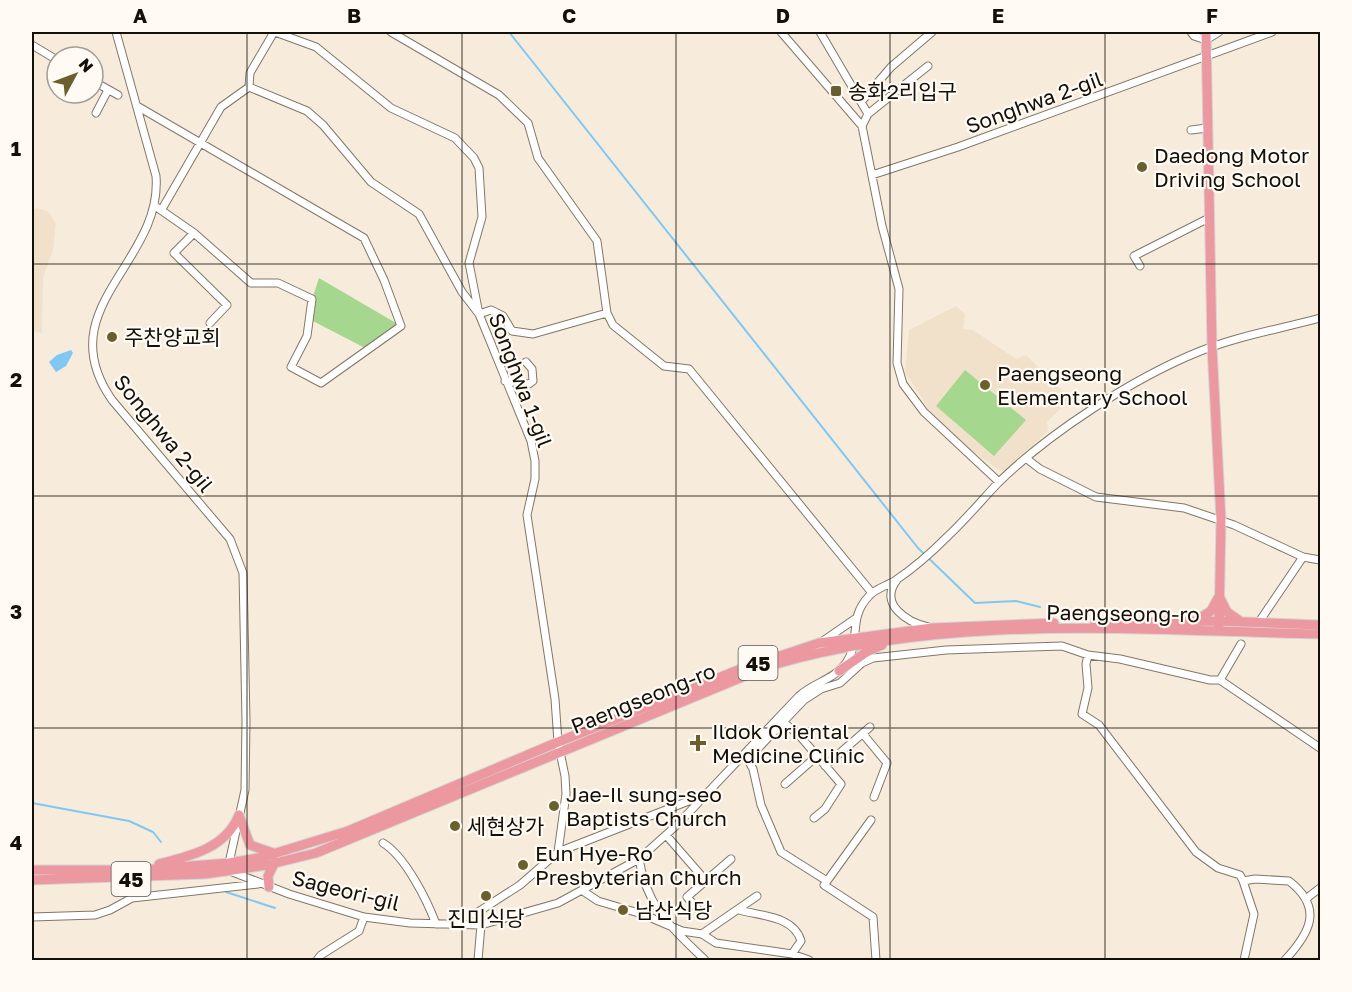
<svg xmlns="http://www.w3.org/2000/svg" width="1352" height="992" font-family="'Golos Text','Noto Sans KR',sans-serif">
  <rect width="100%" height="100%" fill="#f7ecdb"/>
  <path fill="#f1e1ca" d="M37,208L49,212L56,224L53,250L43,277L42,333L32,331V210Z
    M956,306L965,314L963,329L973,330L1016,359L1026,355L1071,399L1047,422L1048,431L1006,471H1000L971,450L932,414L905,372L909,330Z"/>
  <path fill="#a6d78e" d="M319,278L401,326L367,349L309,319L312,299Z
    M965,370L1026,420L994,456L936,406Z"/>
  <path fill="#80c7f3" d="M71,350L73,353L66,366L56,372L49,362L57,355Z"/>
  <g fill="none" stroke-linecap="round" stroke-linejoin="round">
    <path stroke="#80c7f3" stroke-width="2" d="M509,32L918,548L975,603L1016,601L1040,607
      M32,803L129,821L153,832L161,842
      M226,892L275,908"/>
    <defs>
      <path id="minor" d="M116,32L156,176C163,263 48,308 112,400L230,539L243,573L246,721L245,790L229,863L230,871L289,894L364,917L410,923L481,925L558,903L639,859L678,824L799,696C813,683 835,679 846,663C862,640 847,619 869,596C876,588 887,586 896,580C914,568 933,551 948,536C966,519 981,501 998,483C1049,433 1132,379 1198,352C1237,336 1280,329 1320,318
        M274,32L250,73L249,87L307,111L323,125L371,182L419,214L462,292L479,314L531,441L535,461V479L527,515L555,699L558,742L565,776L566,794L558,852L520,885L475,914L481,925L478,960
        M275,32L316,47L391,108L455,138L474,158L479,168L482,217L469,263L479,314L491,310L503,316L512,331L533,334L607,313
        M391,32L499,95L528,123L538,158L597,241L607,313L613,325L664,366L689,369L872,593
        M781,32L862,126L882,226L899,289L897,363L903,384L924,412L999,482
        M820,32L868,114L862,126
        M1191,32L1194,36L1206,40L1219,32
        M32,45L57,60
        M93,81L118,95
        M861,102L891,67L932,32
        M137,106L364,238L384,280L401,326L321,383L291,367L307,336L312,299L278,283H251L194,233L155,206
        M96,113L108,90
        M868,114L928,66
        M1191,130L1207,128
        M872,175L958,147L1272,32
        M162,209L221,107L249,87
        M194,233L174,253L227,305L210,323
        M1140,266L1134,256L1209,218
        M505,381L529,384L533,381L532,369L526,362
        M1027,459L1040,469L1096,497L1184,508L1234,525L1303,557L1320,560
        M897,580C878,604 907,622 928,627
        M1261,619L1303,557
        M823,641L855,619
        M1088,655L1086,664L1088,688L1082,714L1099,725L1196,852L1218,868L1240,875L1243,881L1255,879L1289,881C1324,908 1310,933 1285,960
        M1220,680L1320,748
        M1220,680L1241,644
        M783,722L799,735L841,784L825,809L814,818
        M863,734L887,763L874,797
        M746,756L753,769L761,805L781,852L827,881L871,820
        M748,759L804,700L821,689L840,683L862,663L873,658L946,650L1062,646L1088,655L1120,659L1210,680H1220
        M825,766L870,727
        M785,784L817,756
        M666,835L706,881
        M383,843C405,856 427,900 436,924
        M558,852L704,795
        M639,859C647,908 671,927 705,960
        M827,881L824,885L873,917L876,960
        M1243,881L1254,914L1244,960
        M583,891L598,901L642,914L682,931L702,934L716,943L792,954L809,960
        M1307,898L1320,888
        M739,910C761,916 794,916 801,941L792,954
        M701,913L687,897L731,859
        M32,917L95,915L110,910L132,898L258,884
        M702,934L757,896
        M317,960L321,955L359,931L364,917"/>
      <path id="major" d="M1206,32L1212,347L1221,520L1219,626
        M1220,598L1227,612L1240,621
        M1197,620L1211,611L1218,598
        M1095,623L1219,621L1320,625
        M839,671L868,651L882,645
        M239,815L250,845L273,853
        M159,864C191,856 226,848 239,815
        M32,870H140L229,863L263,857L348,831L558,742L738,670L819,643L932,628L1054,623
        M32,880L205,874L267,865L316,853L769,666C947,613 1137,630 1320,634
        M269,887L268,876L275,862"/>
    </defs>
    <use href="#minor" stroke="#817769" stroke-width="9"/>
    <use href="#major" stroke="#d5d4d3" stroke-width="11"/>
    <use href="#minor" stroke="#fff" stroke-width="7"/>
    <use href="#major" stroke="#ec98a1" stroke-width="9"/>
  </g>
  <path fill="none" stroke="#13100a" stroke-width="1.5" stroke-opacity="0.55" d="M247,32V960M462,32V960M676,32V960M890,32V960M1105,32V960M32,264H1320M32,496H1320M32,728H1320"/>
  <g fill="#6b602d" stroke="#fffaf3" stroke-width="2">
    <rect x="830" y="85" width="12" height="12" rx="3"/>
    <circle cx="1142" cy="167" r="6"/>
    <circle cx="112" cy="337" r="6"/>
    <circle cx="985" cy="385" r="6"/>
    <path d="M695 734h6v6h6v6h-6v6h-6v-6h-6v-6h6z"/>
    <circle cx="554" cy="806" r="6"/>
    <circle cx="455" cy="826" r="6"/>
    <circle cx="523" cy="865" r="6"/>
    <circle cx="486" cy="896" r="6"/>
    <circle cx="623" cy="910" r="6"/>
  </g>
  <g text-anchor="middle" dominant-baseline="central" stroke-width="4.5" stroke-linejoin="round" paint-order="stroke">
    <g fill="#fffaf3" stroke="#5a5650" stroke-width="1.5">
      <rect x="738.5" y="646" width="39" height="34" rx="4.5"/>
      <rect x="111.5" y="862" width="39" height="34" rx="4.5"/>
    </g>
    <g font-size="20" font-weight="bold" fill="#13100a">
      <text x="758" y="663">45</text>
      <text x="131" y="879">45</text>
    </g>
    <g font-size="21" fill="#13100a" stroke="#fffaf3" text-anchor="start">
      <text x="848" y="91">송화2리입구</text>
      <text x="1154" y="155">Daedong Motor<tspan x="1154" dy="24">Driving School</tspan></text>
      <text x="124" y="337">주찬양교회</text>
      <text x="997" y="373">Paengseong<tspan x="997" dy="24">Elementary School</tspan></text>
      <text x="712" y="731">Ildok Oriental<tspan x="712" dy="24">Medicine Clinic</tspan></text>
      <text x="566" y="794">Jae-Il sung-seo<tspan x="566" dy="24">Baptists Church</tspan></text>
      <text x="467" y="826">세현상가</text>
      <text x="535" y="853">Eun Hye-Ro<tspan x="535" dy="24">Presbyterian Church</tspan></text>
      <text x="635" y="910">남산식당</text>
      <text x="486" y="918" text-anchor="middle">진미식당</text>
    </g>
    <g font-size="21" fill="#13100a" stroke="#fffaf3">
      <text transform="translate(1034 102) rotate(-20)">Songhwa 2-gil</text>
      <text transform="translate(521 380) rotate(69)">Songhwa 1-gil</text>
      <text transform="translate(164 433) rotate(51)">Songhwa 2-gil</text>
      <text transform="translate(1123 613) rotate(1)">Paengseong-ro</text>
      <text transform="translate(643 698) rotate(-22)">Paengseong-ro</text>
      <text transform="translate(346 890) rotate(14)">Sageori-gil</text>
    </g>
  </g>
  <rect width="1352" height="992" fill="none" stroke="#fffaf3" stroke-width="66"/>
  <g transform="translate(75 75) rotate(49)"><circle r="28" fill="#fffaf3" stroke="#a19c96" stroke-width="1.5"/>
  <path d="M0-4.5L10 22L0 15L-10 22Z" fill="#6b602d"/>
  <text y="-9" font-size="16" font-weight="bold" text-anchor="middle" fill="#13100a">N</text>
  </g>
  <rect x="33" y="33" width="1286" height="926" fill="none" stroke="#13100a" stroke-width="2"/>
  <g font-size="20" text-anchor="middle" font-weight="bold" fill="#13100a">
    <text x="140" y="23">A</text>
    <text x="354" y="23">B</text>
    <text x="569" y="23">C</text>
    <text x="783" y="23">D</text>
    <text x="998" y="23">E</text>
    <text x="1212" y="23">F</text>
    <text x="16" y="156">1</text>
    <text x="16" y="387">2</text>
    <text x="16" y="619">3</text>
    <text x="16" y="850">4</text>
  </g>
</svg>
